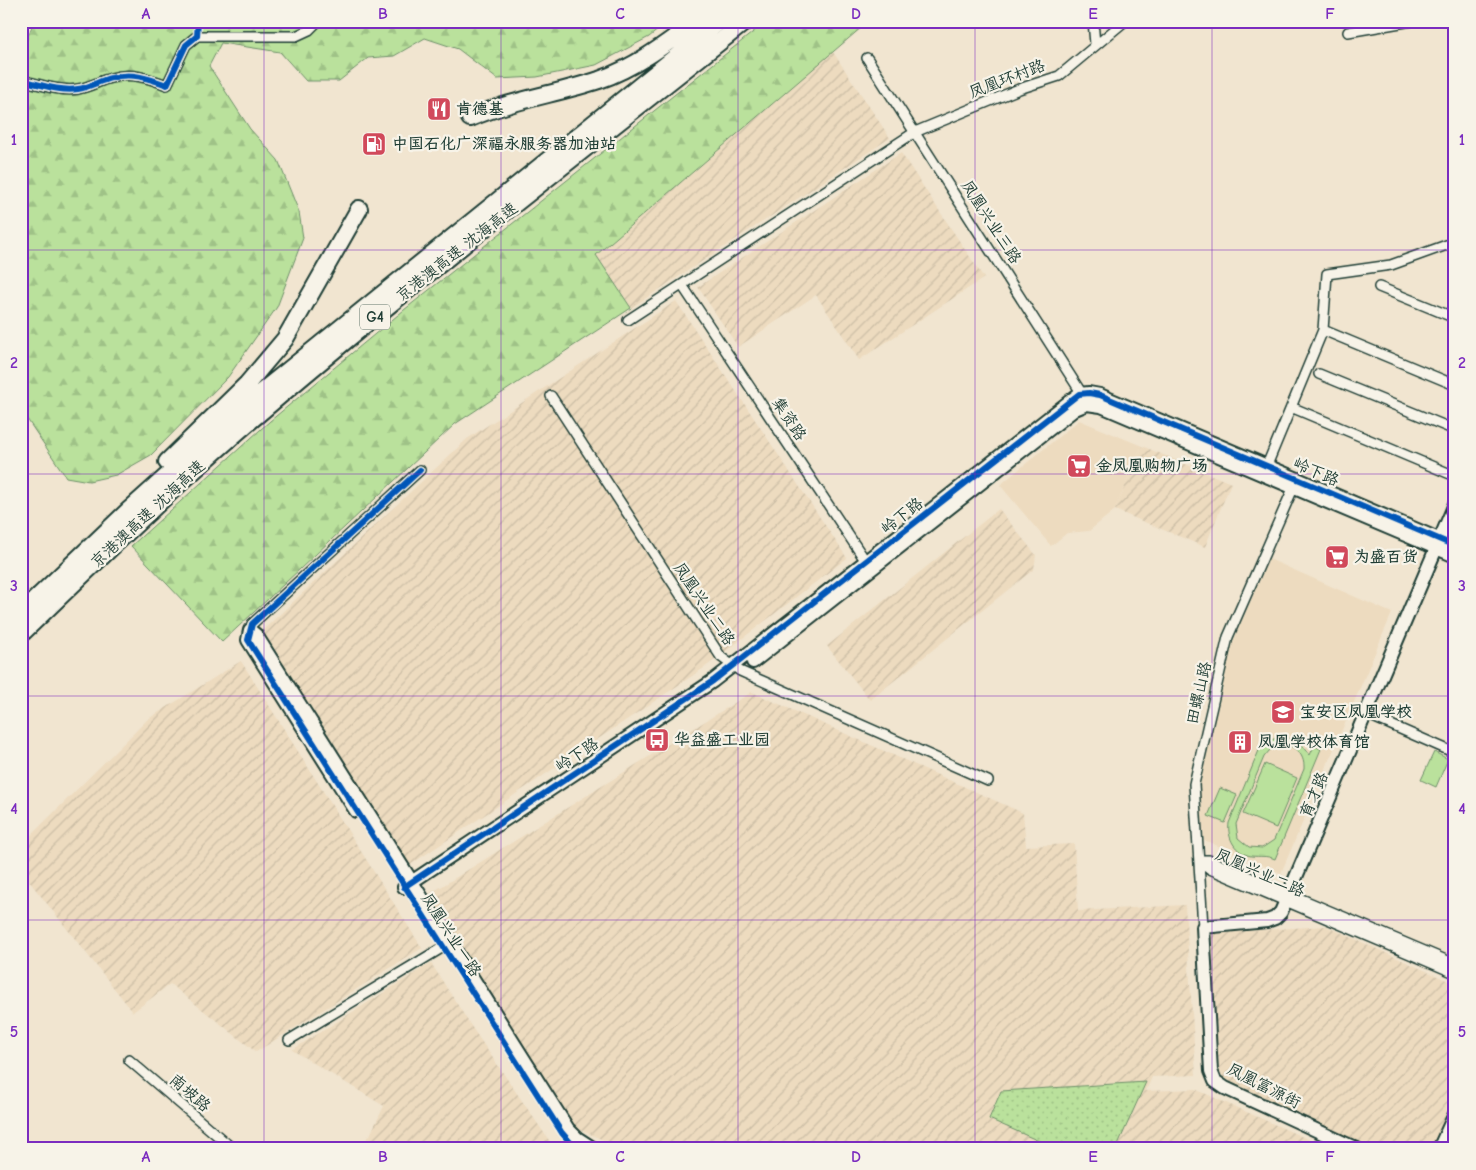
<svg xmlns="http://www.w3.org/2000/svg" width="1476" height="1170" font-family="'Comic Neue','LXGW WenKai TC',sans-serif">
  <defs>
    <pattern id="industrial-furrows" width="10" height="10" patternUnits="userSpaceOnUse" patternTransform="scale(1.25)"><rect width="10" height="10" fill="#eddbbf"/><path d="M-1 1l2-2M0 10L10 0M9 11l2-2" fill="none" stroke="#cbbda5"/></pattern>
    <pattern id="grass-dots" width="8" height="8" patternUnits="userSpaceOnUse" patternTransform="scale(1.25)"><rect width="8" height="8" fill="#bae19c"/><path d="M2 2h.1M6 6h.1" fill="none" stroke="#9fc287" stroke-width="1.8" stroke-linecap="round"/></pattern>
    <pattern id="forest-firs" width="22" height="20" patternUnits="userSpaceOnUse" patternTransform="scale(1.25)"><rect width="22" height="20" fill="#bae19c"/><path d="M5 1l3.5 6h-7zM16 11l3.5 6h-7z" fill="#9fc287"/></pattern>
  </defs>
  <rect width="100%" height="100%" fill="#f1e5d0"/>
  <filter id="ink" filterUnits="userSpaceOnUse"><feTurbulence type="fractalNoise" baseFrequency=".02" numOctaves="2"/><feDisplacementMap in="SourceGraphic" scale="10" xChannelSelector="R" yChannelSelector="G"/><feConvolveMatrix kernelMatrix="1 2 1 2 8 2 1 2 1" color-interpolation-filters="sRGB"/></filter>
  <g filter="url(#ink)">
    <path fill="#eddbbf" d="M1079,420L1142,446L1115,510L1089,531L1067,533L1051,546L1000,485Z
      M1269,559L1392,613L1281,873L1204,840L1200,785L1234,639Z"/>
    <path fill="url(#industrial-furrows)" d="M833,52L890,138L631,308L596,255Z
      M901,153L984,278L859,360L816,295L738,347L698,287Z
      M676,301L847,558L704,668L410,865L262,631L467,439Z
      M1142,446L1231,483L1205,547L1115,510Z
      M999,509L1036,555L1034,569L870,700L827,646Z
      M241,661L422,948L256,1052L170,984L133,1012L21,871V845L148,719Z
      M752,692L1023,813L1026,846L1074,844L1078,911L1185,905L1196,1075L1152,1077L1146,1091L1195,1089L1330,1149H624L576,1128L428,895Z
      M1326,926L1455,984V1096L1431,1149H1370L1220,1082L1210,933Z
      M431,963L473,1029L555,1149H357L370,1135L384,1106L292,1050Z"/>
    <path fill="url(#grass-dots)" stroke="#6c8f68" d="M1146,1082L1116,1149H1057L989,1119L1001,1091Z"/>
    <path fill="url(#forest-firs)" stroke="#6c8f68" d="M34,21H669L649,37L596,65L537,77L497,79L458,49L425,38L394,56L368,58L339,81H306L280,52L221,43L209,66L250,129L278,160L299,212L303,238L277,307L228,377L151,455L116,475L89,481L66,477L27,419L21,405V54Z
      M767,21H869L596,255L631,308L455,424L222,642L131,546L270,421L404,310Z"/>
    <path fill="#bae19c" stroke="#6c8f68" fill-rule="evenodd" d="M1282,737L1300,742L1310,755L1314,746L1321,749L1275,859C1266,855 1260,857 1251,856C1235,853 1227,838 1229,823L1260,748L1270,740ZM1278,745C1293,743 1305,753 1304,769L1274,840L1262,848L1249,847L1238,838L1236,824L1264,757L1270,750Z
      M1434,752L1448,759L1436,787L1421,780Z
      M1265,764L1297,778L1276,828L1243,814Z
      M1220,788L1237,795L1225,823L1208,816Z"/>
    <g fill="none" stroke-linecap="round" stroke-linejoin="round">
      <defs>
        <path id="street" d="M1093,21L1095,44
          M1348,32L1412,21
          M867,58L1084,397
          M21,80C39,84 60,92 78,89C90,87 99,81 111,78C131,72 148,78 167,85L186,45L197,36H296L309,30L318,21
          M682,285L869,566
          M1379,287L1455,318
          M628,320L915,132L1019,89L1059,76L1125,21
          M1323,330L1455,385
          M1319,374L1455,430
          M551,396L721,657L740,671L988,781
          M1291,407L1455,476
          M1265,470L1323,330L1327,274L1391,265L1455,242
          M250,630L252,624L420,470
          M1366,714L1455,753
          M1199,860L1210,869L1455,973
          M1199,860H1209L1455,964
          M1203,927L1194,784L1228,637L1295,484
          M289,1040L450,943
          M129,1060L233,1149"/>
        <path id="secondary" d="M250,630L256,635L568,1129L577,1138L594,1149
          M250,630L248,640L356,811
          M753,662L1075,409L1087,404L1101,406L1455,556
          M404,887L713,681L1079,394L1089,393L1100,395L1455,546
          M1357,1149L1225,1088L1215,1081L1211,1071L1203,927L1267,921L1275,918L1281,912L1455,504
          M1439,1149L1455,1114"/>
        <path id="highway" d="M470,118C512,100 556,94 599,80C636,67 666,44 697,21
          M167,462L247,384L285,339L359,209
          M21,613L128,511L254,398L720,21
          M21,634C100,558 179,481 263,410C420,276 584,150 746,21"/>
      </defs>
      <use href="#street" stroke="#1f3d34" stroke-width="12"/>
      <use href="#secondary" stroke="#1f3d34" stroke-width="16"/>
      <use href="#highway" stroke="#1f3d34" stroke-width="20"/>
      <use href="#street" stroke="#f7f3e8" stroke-width="9"/>
      <use href="#secondary" stroke="#f7f3e8" stroke-width="12"/>
      <use href="#highway" stroke="#f7f3e8" stroke-width="16"/>
      <defs>
        <path id="cycleway" d="M21,80C39,84 60,92 78,89C90,87 99,81 111,78C131,72 148,78 167,85L186,45L197,36L198,21
          M420,470L252,624L248,640L562,1133L576,1149
          M404,887L713,681L1079,394L1089,393L1100,395L1455,546"/>
      </defs>
      <use href="#cycleway" stroke="#f7f3e8" stroke-width="9"/>
      <use href="#cycleway" stroke="#0057b8" stroke-width="6"/>
    </g>
  </g>
  <path fill="none" stroke="#7b2cbf" stroke-width="1" stroke-opacity="0.55" d="M264,21V1149M501,21V1149M738,21V1149M975,21V1149M1212,21V1149M21,250H1455M21,474H1455M21,696H1455M21,920H1455"/>
  <defs>
    <symbol id="restaurant-square" viewBox="-11 -11 22 22"><rect x="-9" y="-9" width="18" height="18" rx="4" fill="#d1495b" stroke="#f7f3e8"/><path d="M-5-6h1v4h1v-4h1v4h1v-4h1v5L-1.5 .5V6h-2V.5L-5-1ZM5-6V6H3V1.5H1.5Q1.5-4 5-6Z" fill="#fff"/></symbol>
    <symbol id="fuel-square" viewBox="-11 -11 22 22"><rect x="-9" y="-9" width="18" height="18" rx="4" fill="#d1495b" stroke="#f7f3e8"/><path d="M-5.5-6h7V0h2V4h1.3V-2.5L3-4.5l.8-.8L6-3V5H2.5V1h-1V6h-7ZM-4.2-4.7v3.2H.2V-4.7Z" fill="#fff"/></symbol>
    <symbol id="supermarket-square" viewBox="-11 -11 22 22"><rect x="-9" y="-9" width="18" height="18" rx="4" fill="#d1495b" stroke="#f7f3e8"/><path d="M-6-5.5h2.5l.6 2H6L4.5 2H-2.5L-4.4-4H-6ZM-1.5 3.2a1.3 1.3 0 1 0 .1 0ZM3 3.2a1.3 1.3 0 1 0 .1 0Z" fill="#fff"/></symbol>
    <symbol id="school-square" viewBox="-11 -11 22 22"><rect x="-9" y="-9" width="18" height="18" rx="4" fill="#d1495b" stroke="#f7f3e8"/><path d="M0-5L7-2L0 1L-7-2ZM-4 1L0 2.5L4 1V4Q0 6-4 4Z" fill="#fff"/></symbol>
    <symbol id="bus-square" viewBox="-11 -11 22 22"><rect x="-9" y="-9" width="18" height="18" rx="4" fill="#d1495b" stroke="#f7f3e8"/><path d="M-5-6H5V4H4V6H2V4H-2V6H-4V4H-5ZM-3.5-4V0h7V-4ZM-3.5 1.2v1.5H-2V1.2ZM2 1.2v1.5H3.5V1.2Z" fill="#fff"/></symbol>
    <symbol id="building-square" viewBox="-11 -11 22 22"><rect x="-9" y="-9" width="18" height="18" rx="4" fill="#d1495b" stroke="#f7f3e8"/><path d="M-4-6H4V6H1V3H-1V6H-4ZM-2.5-4.3h1.7v1.8h-1.7ZM.8-4.3h1.7v1.8H.8ZM-2.5-1h1.7V.8h-1.7ZM.8-1h1.7V.8H.8Z" fill="#fff"/></symbol>
  </defs>
  <g fill-rule="evenodd">
    <use href="#restaurant-square" x="425" y="95" width="28" height="28"/>
    <use href="#fuel-square" x="360" y="130" width="28" height="28"/>
    <use href="#supermarket-square" x="1065" y="452" width="28" height="28"/>
    <use href="#supermarket-square" x="1323" y="543" width="28" height="28"/>
    <use href="#school-square" x="1269" y="698" width="28" height="28"/>
    <use href="#bus-square" x="643" y="726" width="28" height="28"/>
    <use href="#building-square" x="1226" y="728" width="28" height="28"/>
  </g>
  <g text-anchor="middle" dominant-baseline="central" stroke-width="4.5" stroke-linejoin="round" paint-order="stroke">
    <rect fill="#f7f3e8" stroke="#60746a" stroke-width="1" x="360" y="304.5" width="30" height="25" rx="4"/>
    <g font-size="15" font-weight="bold" fill="#1f3d34">
      <text x="375" y="317">G4</text>
    </g>
    <g font-size="16" fill="#1f3d34" stroke="#f7f3e8">
      <text transform="translate(1007 79) rotate(-21)">凤凰环村路</text>
      <text transform="translate(991 222) rotate(57)">凤凰兴业三路</text>
      <text transform="translate(457 252) rotate(-38)">京港澳高速 沈海高速</text>
      <text transform="translate(789 419) rotate(56)">集资路</text>
      <text transform="translate(1316 472) rotate(23)">岭下路</text>
      <text transform="translate(148 514) rotate(-43)">京港澳高速 沈海高速</text>
      <text transform="translate(902 516) rotate(-38)">岭下路</text>
      <text transform="translate(704 604) rotate(56)">凤凰兴业二路</text>
      <text transform="translate(1199 693) rotate(-77)">田螺山路</text>
      <text transform="translate(577 755) rotate(-34)">岭下路</text>
      <text transform="translate(1314 795) rotate(-67)">育才路</text>
      <text transform="translate(1260 873) rotate(24)">凤凰兴业二路</text>
      <text transform="translate(451 935) rotate(57)">凤凰兴业一路</text>
      <text transform="translate(1264 1086) rotate(27)">凤凰富源街</text>
      <text transform="translate(190 1093) rotate(41)">南坡路</text>
    </g>
    <g font-size="16" font-weight="bold" fill="#1f3d34" stroke="#f7f3e8" text-anchor="start">
      <text x="456" y="109">肯德基</text>
      <text x="392" y="144">中国石化广深福永服务器加油站</text>
      <text x="1096" y="466">金凤凰购物广场</text>
      <text x="1354" y="557">为盛百货</text>
      <text x="1300" y="712">宝安区凤凰学校</text>
      <text x="674" y="740">华益盛工业园</text>
      <text x="1258" y="742">凤凰学校体育馆</text>
    </g>
  </g>
  <rect width="1476" height="1170" fill="none" stroke="#f7f3e8" stroke-width="55"/>
  <rect x="28" y="28" width="1420" height="1114" fill="none" stroke="#7b2cbf" stroke-width="2"/>
  <g font-size="16" text-anchor="middle" font-weight="bold" fill="#7b2cbf">
    <text x="146" y="19">A</text>
    <text x="383" y="19">B</text>
    <text x="620" y="19">C</text>
    <text x="856" y="19">D</text>
    <text x="1093" y="19">E</text>
    <text x="1330" y="19">F</text>
    <text x="14" y="145">1</text>
    <text x="1462" y="145">1</text>
    <text x="14" y="368">2</text>
    <text x="1462" y="368">2</text>
    <text x="14" y="591">3</text>
    <text x="1462" y="591">3</text>
    <text x="14" y="814">4</text>
    <text x="1462" y="814">4</text>
    <text x="14" y="1037">5</text>
    <text x="1462" y="1037">5</text>
    <text x="146" y="1162">A</text>
    <text x="383" y="1162">B</text>
    <text x="620" y="1162">C</text>
    <text x="856" y="1162">D</text>
    <text x="1093" y="1162">E</text>
    <text x="1330" y="1162">F</text>
  </g>
</svg>
